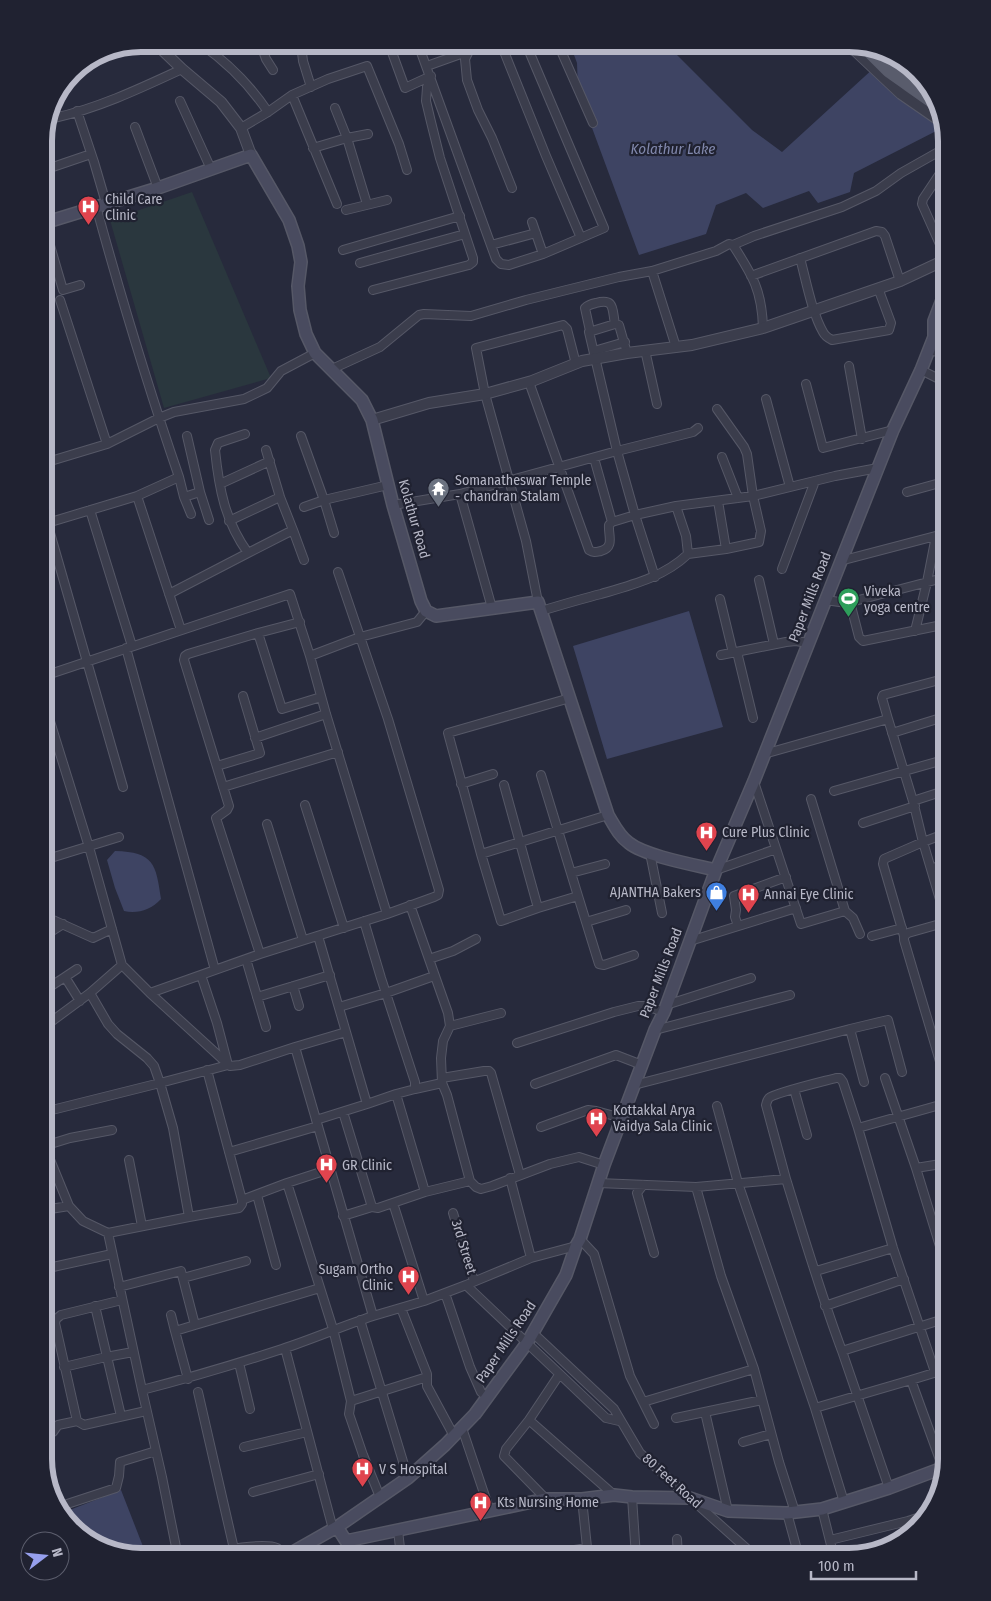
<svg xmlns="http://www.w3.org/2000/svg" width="991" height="1601" font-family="'Fira Sans Condensed',sans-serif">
  <rect width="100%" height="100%" fill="#272a3c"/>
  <path fill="#2a373e" d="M192,192L271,378L164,408L110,220Z"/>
  <path fill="#3e4463" d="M570,44H666L752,130L782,152L875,67L941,116L944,127L854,173L850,192L818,203L809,191L763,208L746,193L716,205L706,234L639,255L578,90L577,63Z
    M689,611L723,727L607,759L573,646Z
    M115,851C154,852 156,864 161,899C151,910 137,914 124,911L115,888L107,860Z
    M121,1490L144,1549L129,1555L87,1541L62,1513Z"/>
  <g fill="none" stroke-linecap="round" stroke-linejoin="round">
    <defs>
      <path id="minor" d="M201,44C228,63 250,85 268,112
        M301,44L303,61L311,87
        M389,44L405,88L431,76
        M418,44L496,259L501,264L509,265L543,254L604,228L526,44
        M469,44V51L465,59L467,80L478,110L492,138L512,188
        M501,44L546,156L581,238
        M558,44L593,123
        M97,56L120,48
        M427,66L469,51
        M273,70L266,59L262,48L278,44
        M292,95L337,204
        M180,101L211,169
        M51,105L54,118C99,108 141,88 182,69
        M335,108L347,138L367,204
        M77,111L94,162L106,203
        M135,127L158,188
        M241,128L268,112L292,95L328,79L367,66L399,144L407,170
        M313,148L347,138L368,134
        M943,169L923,199L922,204L947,260
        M44,170L91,154
        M346,210L387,200
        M532,222L543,254
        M44,225L63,290L80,285
        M491,245L536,233
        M733,245L754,236L842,207L876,191L901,173L947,147
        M343,250L460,216
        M800,258C806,280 812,313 823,332C825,336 828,338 832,340L889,330L891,323L878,288
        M360,263L465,234
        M652,271L676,347
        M751,276L876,231L882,232L885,236L900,281
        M373,290L469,265L473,262V258L440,158L431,122L426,101L427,87L431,76
        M60,300L107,444
        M590,331L585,308C588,305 591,304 596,303C615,298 612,309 615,324
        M645,350L657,404
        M929,350L947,354
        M594,351L625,342
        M627,353L619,325L615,324L589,332L617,451L693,432L698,428
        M849,366L862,439
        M332,369L380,347L419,315L424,314L471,316L526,300L619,277L652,271L716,251L729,244L733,245C753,276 762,291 763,328
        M921,370L947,383
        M529,382L589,550C594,553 596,552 601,551C615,547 608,535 609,525L612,522L635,515L655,577
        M806,384L823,448L893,430
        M766,399L790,487
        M717,409L744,447L747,454L753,496L761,531L759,542L726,549L718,501
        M245,434L218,443L215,450C219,489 225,521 248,553L293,530L280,497L266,450
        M301,436L324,500L334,533
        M722,457L738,498
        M594,458L612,522
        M44,463L107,444L159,418L174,412L244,399L267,388L281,371L315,353
        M179,477L184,497L191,514
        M220,484L270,461
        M200,492L209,520
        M907,492L947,481
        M460,494L492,608
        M137,496L181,630
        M184,497L200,492L187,436
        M393,505L460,494L617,451L635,515L676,506L686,536L688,554C664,577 632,585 601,594C581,599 561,605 541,611
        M676,506L753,496L835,476L878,468
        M304,507L324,500L388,485
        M90,510L132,646
        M44,512L123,787
        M229,521L280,497
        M44,524L137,496L179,477C148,387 121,297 96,206
        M293,530L304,560
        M688,554L726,549
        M840,561L947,533
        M782,569L815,481
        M759,580L774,644
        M169,594L248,553
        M720,599L733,653
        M825,600L847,603L851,606L859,637L863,641L947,624
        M538,602L526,541L485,394L476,348L563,325L567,329L576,364
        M847,603L947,577
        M915,631L927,582L936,536
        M258,633L282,709L321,697
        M126,648L215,970
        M737,652L753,718
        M721,655L786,642L796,641L808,643
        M310,656L360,637L417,622L426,611
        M44,676L290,594L310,656L326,714L387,914
        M570,698L448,733L481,854L608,815
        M44,702L89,847L122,965L150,993L230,1066L240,1065L295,1047L373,1316L424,1301L466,1285L606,1418L619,1421
        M888,719L882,698L883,695L947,678
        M892,733L947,716
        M255,738L326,714
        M764,754L888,719L913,801L923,842L947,923
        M217,766L260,753L243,696
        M541,775L578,896
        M754,782L801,924L845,911L811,799
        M461,784L493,774
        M504,785L538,908
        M223,787L338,752
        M834,791L947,759
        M913,801L947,790
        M305,805L344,928
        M863,823L915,806
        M267,824L303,940
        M650,853L662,913
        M481,854L501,921L538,908L578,896L599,964L604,965L634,955
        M44,860L119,837
        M931,869L947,863
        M716,870L776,849
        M571,873L605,864
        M410,905L448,1013L450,1026L443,1041L441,1058L442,1083L447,1095L470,1181L476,1187L481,1189L492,1186L550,1164L579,1157L604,1165
        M845,911L853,918L860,934
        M44,916L93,938L112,929
        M364,921L381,978L415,1082V1089L442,1083
        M586,922L626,910
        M738,926L735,917L736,910L734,896L786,877
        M44,936L63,924
        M318,936L367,1104L396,1094L415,1089
        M872,936L902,928
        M904,936L883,864L884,859L923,842L947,833
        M690,941L796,908
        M260,954L216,818L227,810L229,806L184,660L185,656L188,654L258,633L300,622
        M246,959L266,1027
        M429,959L453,951L476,939
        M77,969L65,977L80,1001
        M201,975L217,1023L228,1065L160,1083L173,1128L189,1217L239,1208L242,1204V1200L207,1070
        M51,986L65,977
        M293,986L299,1006
        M150,993L260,954L387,914L434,897L438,895L439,890L388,719L338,572
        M257,997L330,975
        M666,1005L751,978
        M339,1007L386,993L434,976
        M450,1026L501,1013
        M44,1027L90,993L122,965
        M850,1029L888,1020L902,1072
        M655,1030L790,995
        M517,1043L614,1012L638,1006H646L664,1012
        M295,1047L346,1032
        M442,1078L484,1071H489L491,1073L520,1175
        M885,1078L916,1168L947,1269
        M535,1084L616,1055L642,1065
        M634,1085L850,1029L864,1082
        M947,1085L904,940V936L908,933L947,922
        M794,1089L807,1135
        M396,1094L425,1192L470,1181
        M717,1106L738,1183L815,1408L844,1502
        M44,1112L160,1083L154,1066L147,1058L117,1034L108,1024L90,993
        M343,1112L372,1207L378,1208L425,1192
        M316,1120L367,1104
        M541,1127L588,1110L596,1111L622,1118
        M44,1145L69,1206L83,1221L108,1233L142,1390C189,1378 236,1364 282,1349C313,1339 342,1326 373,1316
        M44,1146L70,1138L112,1130
        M229,1152L318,1126
        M129,1160L142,1226
        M916,1168L947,1163
        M786,1179L766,1105C767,1102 767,1100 769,1098C774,1093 825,1081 836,1078H840L843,1082L858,1128
        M287,1183L333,1329L351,1401L349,1414L363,1455L380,1497
        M598,1183L696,1187L786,1179C804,1237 821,1295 842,1351L947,1318
        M643,1185L637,1193L654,1253
        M696,1187L721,1276L754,1369L779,1462L795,1512
        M257,1195L276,1265
        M242,1200L287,1183L330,1169
        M393,1203L424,1301
        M44,1210L69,1206
        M453,1213L474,1281
        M343,1216L372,1207
        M108,1233L189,1217
        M580,1239L594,1254L630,1376L654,1424
        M531,1258L576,1246
        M44,1269L112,1254
        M816,1271L893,1248
        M183,1278L246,1261
        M466,1285L531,1258L510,1178
        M119,1287L181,1271L195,1325L175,1331L188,1379
        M445,1293L470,1367L481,1392L487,1397
        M95,1306L121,1416
        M825,1306L904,1279
        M401,1308L427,1374V1386L454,1436
        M171,1315L175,1331
        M360,1320L408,1478
        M195,1325L320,1288
        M533,1333L614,1409L640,1453L756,1557
        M285,1348L333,1529
        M842,1351L889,1488
        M239,1363L250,1409
        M64,1367L106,1357L133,1352
        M935,1372L893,1248L858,1128L947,1103
        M142,1390L162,1477L178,1557
        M198,1392L234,1549
        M351,1401L427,1377
        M643,1402L754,1369
        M815,1408L911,1380
        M705,1412L728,1511
        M676,1418L762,1400
        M529,1420L614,1495
        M77,1421L55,1323L56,1319L61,1315L122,1300
        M462,1428L490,1511
        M44,1435L53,1432L58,1425L77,1421L84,1425L146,1411
        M743,1442L771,1434
        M244,1447L307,1432
        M944,1471L911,1380L947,1369
        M253,1492L319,1474
        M632,1497L636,1557
        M546,1499L504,1456L506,1449L529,1420L559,1375
        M582,1499L588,1557
        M58,1507L116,1488L119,1476L120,1462L156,1451
        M822,1509L834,1557
        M787,1513L799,1557
        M398,1530L401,1557
        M677,1539L678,1557
        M830,1540L908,1521L929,1514
        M346,1541L348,1557
        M186,1557C204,1554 262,1541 277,1548C280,1550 283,1553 286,1556
        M531,1557L587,1548"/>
      <path id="tertiary" d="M156,44L182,69L221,102L241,128L251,155
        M848,44L901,94L943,123
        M372,420L429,403L485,394L532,381L582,361L627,353L692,345L763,328L900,281L947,259"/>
      <path id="secondary" d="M44,223L158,188L251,155L289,220L298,246L301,262L298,286L300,310L306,334L315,353L362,400L372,420L393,505L421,601L426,611L436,616L538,602L608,815C614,825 619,836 629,843C645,856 695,865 716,870
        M934,337V321L947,287
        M337,1527L346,1541L546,1499H582L614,1495L632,1497L690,1498L728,1511L787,1513L822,1509L889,1488L945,1467
        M284,1557L337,1527L408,1478L445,1445L475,1414L527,1343L566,1275L576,1246L580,1239L604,1165L655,1030L664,1012L716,870L754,781L893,430L921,370L934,337L941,328L947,310"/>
      <path id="primary" d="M863,46L888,71L939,107
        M882,53L906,74"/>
    </defs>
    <use href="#minor" stroke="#565867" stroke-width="10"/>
    <use href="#tertiary" stroke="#565867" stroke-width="12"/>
    <use href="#secondary" stroke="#565867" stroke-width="14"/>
    <use href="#primary" stroke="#444655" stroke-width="15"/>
    <use href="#minor" stroke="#3b3d4c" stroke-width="8"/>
    <use href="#tertiary" stroke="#3b3d4c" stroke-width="10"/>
    <use href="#secondary" stroke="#494b5f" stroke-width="11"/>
    <use href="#primary" stroke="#595c6c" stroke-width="12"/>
    <defs>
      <path id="rail" d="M893,56L917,75"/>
    </defs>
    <use href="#rail" stroke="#5d6073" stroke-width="4"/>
    <use href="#rail" stroke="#202231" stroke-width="2" stroke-dasharray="5.5" stroke-linecap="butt"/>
  </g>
  <defs>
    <symbol id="hospital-pin" viewBox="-11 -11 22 30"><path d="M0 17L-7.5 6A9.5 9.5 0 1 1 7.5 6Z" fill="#e0444e" stroke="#202231"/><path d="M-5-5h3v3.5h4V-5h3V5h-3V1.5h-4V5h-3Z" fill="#fff"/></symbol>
    <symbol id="temple-pin" viewBox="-11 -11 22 30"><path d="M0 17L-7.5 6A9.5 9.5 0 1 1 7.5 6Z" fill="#6b7280" stroke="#202231"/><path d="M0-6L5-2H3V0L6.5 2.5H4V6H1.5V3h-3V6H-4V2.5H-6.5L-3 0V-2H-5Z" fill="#fff"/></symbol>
    <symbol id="stadium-pin" viewBox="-11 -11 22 30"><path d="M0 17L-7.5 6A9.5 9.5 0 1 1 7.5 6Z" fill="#2e9e5b" stroke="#202231"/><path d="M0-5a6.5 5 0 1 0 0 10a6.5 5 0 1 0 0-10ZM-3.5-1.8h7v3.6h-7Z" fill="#fff"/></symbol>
    <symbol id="shop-pin" viewBox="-11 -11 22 30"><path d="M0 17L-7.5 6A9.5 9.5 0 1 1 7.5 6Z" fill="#3f7fe0" stroke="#202231"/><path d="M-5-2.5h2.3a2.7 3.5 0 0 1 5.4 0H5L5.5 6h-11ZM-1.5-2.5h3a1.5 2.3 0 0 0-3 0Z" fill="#fff"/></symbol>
  </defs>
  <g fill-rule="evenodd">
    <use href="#hospital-pin" x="76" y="194" width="25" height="34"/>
    <use href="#temple-pin" x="426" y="476" width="25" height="34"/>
    <use href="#stadium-pin" x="836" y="586" width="25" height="34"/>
    <use href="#hospital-pin" x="694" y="820" width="25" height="34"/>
    <use href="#shop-pin" x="704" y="880" width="25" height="34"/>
    <use href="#hospital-pin" x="736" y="882" width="25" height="34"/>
    <use href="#hospital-pin" x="584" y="1106" width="25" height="34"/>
    <use href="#hospital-pin" x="314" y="1152" width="25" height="34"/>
    <use href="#hospital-pin" x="396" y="1264" width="25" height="34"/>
    <use href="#hospital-pin" x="350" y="1456" width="25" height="34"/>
    <use href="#hospital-pin" x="468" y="1490" width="25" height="34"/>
  </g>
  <g text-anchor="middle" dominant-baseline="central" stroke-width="4.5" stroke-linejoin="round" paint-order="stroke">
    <g font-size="14" fill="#b7b8c7" stroke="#202231" text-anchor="start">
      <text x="105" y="199">Child Care<tspan x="105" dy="16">Clinic</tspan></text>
      <text x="455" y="480">Somanatheswar Temple<tspan x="455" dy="16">- chandran Stalam</tspan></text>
      <text x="864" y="591">Viveka<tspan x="864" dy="16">yoga centre</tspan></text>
      <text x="722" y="832">Cure Plus Clinic</text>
      <text x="701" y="892" text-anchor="end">AJANTHA Bakers</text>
      <text x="764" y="894">Annai Eye Clinic</text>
      <text x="613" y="1110">Kottakkal Arya<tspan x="613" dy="16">Vaidya Sala Clinic</tspan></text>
      <text x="342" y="1165">GR Clinic</text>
      <text x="393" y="1269" text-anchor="end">Sugam Ortho<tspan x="393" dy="16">Clinic</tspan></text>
      <text x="379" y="1469">V S Hospital</text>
      <text x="497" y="1502">Kts Nursing Home</text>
    </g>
    <g font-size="14" fill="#b7b8c7" stroke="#202231">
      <text transform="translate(414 519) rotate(74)">Kolathur Road</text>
      <text transform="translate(810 597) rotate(-69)">Paper Mills Road</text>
      <text transform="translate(661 973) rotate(-69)">Paper Mills Road</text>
      <text transform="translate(464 1247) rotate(73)">3rd Street</text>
      <text transform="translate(506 1342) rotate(-56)">Paper Mills Road</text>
      <text transform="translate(672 1481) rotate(42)">80 Feet Road</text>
    </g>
    <g font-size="15" font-style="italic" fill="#8188ac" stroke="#202231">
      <text x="673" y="149">Kolathur Lake</text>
    </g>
  </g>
  <path d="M0 0H991V1601H0ZM141 52H849A89 89 0 0 1 938 141V1459A89 89 0 0 1 849 1548H141A89 89 0 0 1 52 1459V141A89 89 0 0 1 141 52Z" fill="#202231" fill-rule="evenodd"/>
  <path fill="none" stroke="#b7b8c7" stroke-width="6" d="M141 52H849A89 89 0 0 1 938 141V1459A89 89 0 0 1 849 1548H141A89 89 0 0 1 52 1459V141A89 89 0 0 1 141 52Z"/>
  <g transform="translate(45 1556) rotate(74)"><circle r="24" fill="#202231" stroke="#5c5e6d"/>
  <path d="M0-4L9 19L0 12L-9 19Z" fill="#969fed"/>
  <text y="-8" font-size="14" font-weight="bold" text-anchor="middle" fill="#b7b8c7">N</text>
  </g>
  <path d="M811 1571v8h105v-8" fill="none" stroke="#b7b8c7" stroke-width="2.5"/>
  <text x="818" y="1571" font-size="15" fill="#b7b8c7" stroke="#202231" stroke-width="4" paint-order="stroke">100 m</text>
</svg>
